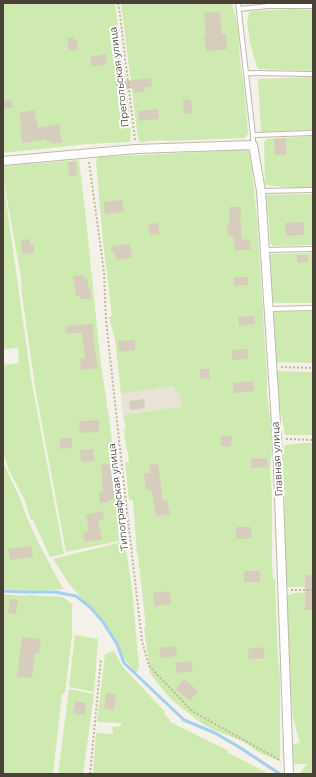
<svg xmlns="http://www.w3.org/2000/svg" width="316" height="777" font-family="Montserrat,sans-serif">
  <rect width="100%" height="100%" fill="#f4f1e8"/>
  <path fill="#e8e3d6" d="M174,386L179,392L181,407L123,415L121,394Z"/>
  <path fill="#ceeab0" d="M3,3H115L129,109L131,137L130,142L87,144L3,153Z
    M121,3H232L238,28L240,60L244,86L248,133L245,138L166,141L165,140L140,142L138,139Z
    M294,9L313,10V71L259,69L257,67L250,43L247,22L249,12L255,11Z
    M313,77V130L261,132L258,79Z
    M313,136V188H293L265,185L264,143L266,139Z
    M245,150L250,152L257,219L267,376V395L272,433V450L270,469L272,495V565L273,578L275,579L278,661L279,662L280,680V761L260,753L244,742L210,728L200,722L178,705L169,697L155,680L150,673L144,627H146L138,555H137L133,500H129L125,462H129L128,451H127L125,439L124,429H126L123,415L181,407L179,393L175,391L174,386L121,394L115,339L109,317L112,316L103,242L96,161L98,157Z
    M79,160L86,219L100,357L109,418L118,490V505L124,540L66,552L36,393L22,295L21,277L5,188L4,186L31,378L64,554L50,557L33,520H31L25,501L9,470L3,453V365L19,363L18,348L3,349V166Z
    M313,194V245L273,246L270,243L269,221L266,195Z
    M313,253V303H276L272,302L269,256L272,254Z
    M313,311V363L276,362L273,314L275,312Z
    M277,371L313,372V435H285L278,396L276,372Z
    M303,443H313V587H286L283,515H285L283,449L285,445Z
    M3,462L20,498L25,513L38,542L63,589L38,591L3,589Z
    M122,542L123,543H125L132,589L139,667L136,673L124,659L117,644L94,610L84,602L79,595L70,585L53,559Z
    M313,592V774H299L307,764H294L292,744L300,743L293,718L290,687V663L286,596L294,593Z
    M3,594L25,596L28,595L63,597L72,604V635L65,693L62,694L53,774H3Z
    M75,635L98,639L94,692L69,687Z
    M114,651L122,666L165,712L164,714L170,720V722L225,749H226L228,750L227,752L269,774H93L96,733L113,734L112,727L121,726V723L97,722L105,654Z
    M69,689L94,694L83,774H58Z"/>
  <g fill="none" stroke-linecap="round" stroke-linejoin="round">
    <path stroke="#a3d0f2" stroke-width="3" d="M3,591L26,592H55L76,596L91,608L103,622L117,644L124,663L184,720L215,733L239,747L280,774"/>
  </g>
  <path fill="#d6cdbd" d="M220,12L222,34H226L227,49L206,51L204,36H206L204,13Z
    M74,37L75,41L77,40L78,50L69,51L67,38Z
    M105,54L107,64L92,67L90,57Z
    M151,78L152,86L144,88L145,92L135,93L134,88L116,90L115,81L123,80V81Z
    M11,99L13,108L3,109V100Z
    M191,99L192,113L184,114L183,100Z
    M158,109L159,119L139,121L138,111Z
    M34,110L38,128L59,124L62,142L52,144V141L47,142V139L22,143L20,131H22L19,113Z
    M286,138V155H275L274,139Z
    M76,161L77,176H69L68,162Z
    M122,200L124,212L105,214L104,202Z
    M229,207H241V215H240L242,240L249,239L251,249L235,251L233,236H228L227,225H229Z
    M304,222V235L286,236L285,223Z
    M158,223L160,234L150,235L148,224Z
    M30,239V245L34,244V253L22,254L21,240Z
    M130,244L132,258L116,260L115,254L110,250L113,246Z
    M297,255H308V262L297,263Z
    M83,275V278H87L89,290H90L91,299H80V296H76L75,286H74L73,276Z
    M234,277H248V285L234,286Z
    M254,316L255,324L239,326L238,317Z
    M93,324L94,344L98,368L81,370L80,359L85,358L82,333H66L65,326Z
    M135,340V350L119,352L118,341Z
    M248,349V359L232,360V350Z
    M200,369H209L210,378L201,379Z
    M253,381L254,391L233,393V383Z
    M144,399L145,408L130,410L129,401Z
    M99,420V432L80,433L79,421Z
    M221,436H232L231,446H221Z
    M60,438H72V448L60,449Z
    M93,449L94,461L81,462L80,450Z
    M267,458L268,467L251,468V459Z
    M110,464L115,499L109,500V502L100,503L99,493H103L101,465Z
    M158,464L163,501L167,500L170,514L156,516L151,489L146,490L144,473H150L149,465Z
    M103,511L104,519L98,520L102,539L85,542L83,532L89,531L86,515Z
    M236,527H251L252,538L236,539Z
    M31,546L33,557L10,560L8,549Z
    M244,571H260V582H244Z
    M305,575H313V610H305Z
    M170,591L171,604L155,606L153,593Z
    M10,599L18,600L16,614L8,613Z
    M22,637L41,639L39,654L35,653L32,678L17,677Z
    M176,646L177,656L161,658L159,648Z
    M263,647L265,658L249,659L248,649Z
    M191,661L193,671L177,673L175,663Z
    M184,679L198,691L190,701L176,689Z
    M106,693L116,694L114,710L104,708Z
    M75,701L86,703L85,715L73,714Z"/>
  <g fill="none" stroke-linecap="round" stroke-linejoin="round">
    <defs>
      <path id="lane" d="M238,3L253,135V145
        M239,9L268,6H313
        M247,73L313,74
        M253,135L313,133
        M261,191L313,190
        M265,250L313,249
        M269,309L313,308"/>
      <path id="street" d="M3,161L136,149L253,145L261,191L277,439L289,774"/>
    </defs>
    <use href="#lane" stroke="#c0b9aa" stroke-width="6"/>
    <use href="#street" stroke="#c0b9aa" stroke-width="10"/>
    <path stroke="#c2b59b" stroke-width="2" stroke-dasharray="2 2" stroke-linecap="butt" d="M118,3L120,15L135,140
      M89,162L104,272L106,320L124,485L142,641L149,666L192,711L281,761
      M281,367L313,368
      M286,439L313,440
      M291,590H313
      M90,774L101,659"/>
    <use href="#lane" stroke="#fff" stroke-width="4"/>
    <use href="#street" stroke="#fff" stroke-width="8"/>
  </g>
  <g text-anchor="middle" dominant-baseline="central" stroke-width="4" stroke-linejoin="round" paint-order="stroke">
    <g font-size="10" fill="#484136" stroke="#fff">
      <text transform="translate(119 77) rotate(-97)">Прегольская улица</text>
      <text transform="translate(277 459) rotate(-93)">Главная улица</text>
      <text transform="translate(118 497) rotate(-97)">Типографская улица</text>
    </g>
  </g>
  <rect width="316" height="777" fill="none" stroke="#484136" stroke-width="8"/>
</svg>
